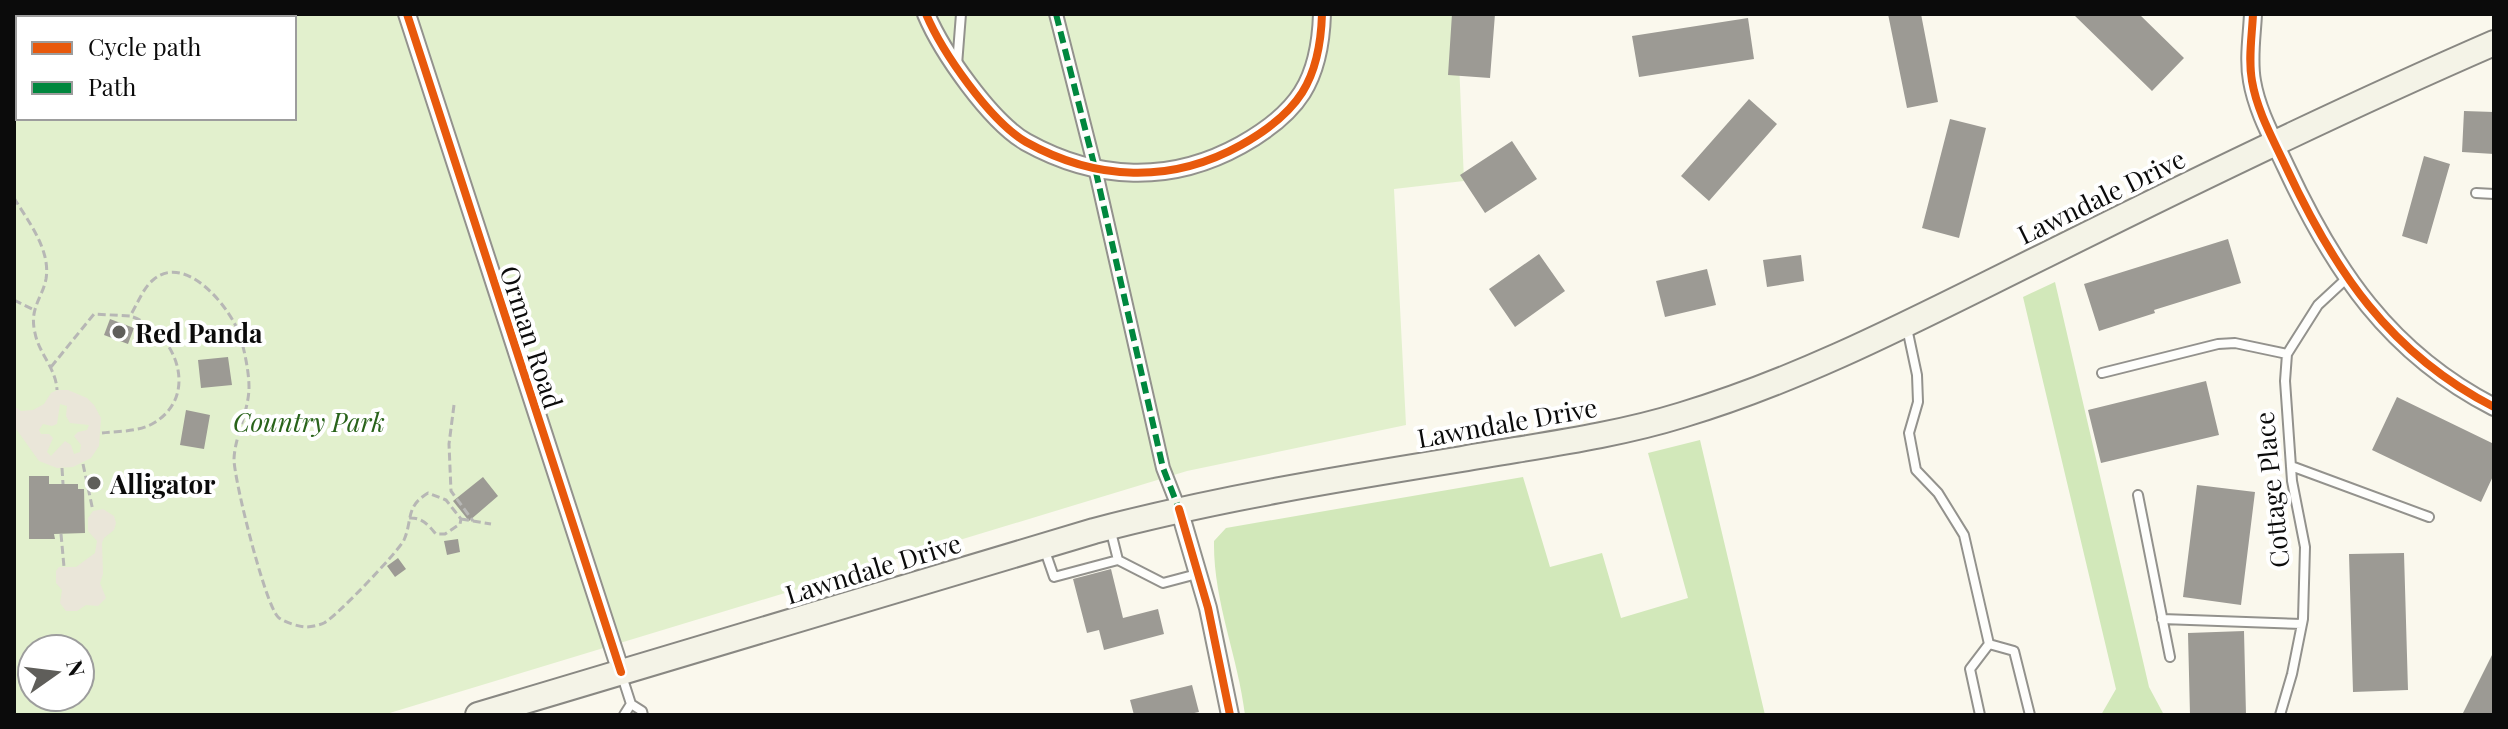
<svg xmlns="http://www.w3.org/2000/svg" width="2508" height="729" font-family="'Playfair Display',serif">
  <rect width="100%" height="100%" fill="#faf8ed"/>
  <path fill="#e2f0cd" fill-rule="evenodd" d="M14,14H1457L1464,181L1394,189L1406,425L1187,471L383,715H14ZM18,18H294V118H18ZM32,649H80V697H32Z"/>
  <path fill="#d2e8ba" d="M2055,282L2149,687L2164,715H2101L2116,689L2023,297Z
    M1700,440L1765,715H1245C1238,656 1213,601 1214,541L1226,528L1523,477L1550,567L1602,553L1621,618L1688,598L1648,453Z"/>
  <path fill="#eae6d9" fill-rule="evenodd" d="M57,390H68L87,398L94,405L101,418L99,446L91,458L73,467L57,468L39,461L14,426V406L21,411L33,410L44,404L51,393ZM60,404L67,406L66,416L70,423L89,425L87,430L78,432L74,436L81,445L80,452L74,454L71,445L65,441L51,456L47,452L53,438L49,434H41L39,430L43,424L52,426L57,424Z
    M103,509L114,516L116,523L114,530L104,538L102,543L103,574L100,583L106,598L98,606L86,605L77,611H66L60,603L62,590L56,583V571L59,567H76L95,553L97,541L88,531V518L93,511Z"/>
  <path fill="#c3e4f5" d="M160,14H224L225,18H161Z"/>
  <path fill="#9c9a94" d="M1452,14H1495L1490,78L1448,75Z
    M1888,14H1921L1938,102L1907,108Z
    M2073,14H2139L2184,58L2152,91Z
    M1748,18L1754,59L1639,77L1632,36Z
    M1749,99L1777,124L1709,201L1681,176Z
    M2464,111L2494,112V154L2462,152Z
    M1950,119L1986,128L1959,238L1922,228Z
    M1512,141L1537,179L1485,213L1460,175Z
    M2424,156L2450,164L2427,244L2402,236Z
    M2228,239L2241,283L2154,310L2155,313L2099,331L2084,284Z
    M1539,254L1565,291L1515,327L1489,289Z
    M1801,255L1804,281L1767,287L1763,260Z
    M1707,269L1716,305L1665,317L1656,281Z
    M110,319L134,328L128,344L104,335Z
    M228,357L232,385L201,388L198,360Z
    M2206,381L2219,435L2101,463L2088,410Z
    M2397,397L2494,444V474L2481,502L2372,450Z
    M186,410L210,415L204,449L180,445Z
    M29,476H49V484H78V489H84L85,533L54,534L55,539H29Z
    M483,477L498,496L469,521L453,501Z
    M2197,485L2255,492L2241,605L2183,597Z
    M458,539L460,552L447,555L444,541Z
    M2404,553L2408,690L2353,692L2349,554Z
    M398,558L406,569L395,577L387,566Z
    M1111,569L1123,618L1158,609L1164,634L1104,650L1099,630L1087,633L1073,579Z
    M2244,631L2246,715H2190L2188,633Z
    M2494,651V715H2462Z
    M1192,685L1199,712L1185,715H1134L1130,700Z"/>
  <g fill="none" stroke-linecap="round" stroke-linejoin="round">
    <defs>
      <path id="service" d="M957,65L961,14
        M2476,193L2494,194
        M1907,328L1917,375L1918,402L1909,433L1916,470L1938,493L1964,535L1989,644
        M2102,373L2218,344L2235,343L2287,354
        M2291,466L2429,517
        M2138,495L2170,657
        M1045,551L1054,577L1118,560L1110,528
        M1118,560L1163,583L1197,574
        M2162,619L2302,624
        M1989,644L2014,651L2030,715
        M621,673L631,704L642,711L643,715
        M624,715L631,704
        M1980,715L1970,669L1989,644
        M2280,715L2292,674L2303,619L2305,547L2292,481L2285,381L2287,354L2318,305L2346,279"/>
      <path id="pedestrian" d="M1056,14L1095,168L1163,468L1179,509"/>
      <path id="minor" d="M407,14L621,672
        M926,14C942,52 990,121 1026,142C1096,181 1171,184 1241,145C1298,113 1320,81 1322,14
        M2253,14C2252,36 2248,59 2252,81C2257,111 2273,139 2286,167C2334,270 2389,353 2494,407
        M1179,509L1208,608L1230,715"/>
      <path id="secondary" d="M478,715L1094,531C1215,499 1338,479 1462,459C1535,446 1611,437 1682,415C1809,377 1928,313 2046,255C2194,181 2342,109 2494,43"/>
    </defs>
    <use href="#service" stroke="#93928d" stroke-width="12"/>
    <use href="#pedestrian" stroke="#93928d" stroke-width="16"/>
    <use href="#minor" stroke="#93928d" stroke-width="20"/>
    <use href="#secondary" stroke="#898883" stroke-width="28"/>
    <path stroke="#b7b7b5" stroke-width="3" stroke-dasharray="8 4" stroke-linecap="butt" d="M14,198C28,221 51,250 46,279C42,299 29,308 35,333C39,354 56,368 57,390
      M14,300L32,309
      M51,367L94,314L130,316C137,305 143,288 153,280C186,251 233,310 241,339C245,353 249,373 249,387C249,411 235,435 234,459C234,480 265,604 278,617C283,622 300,627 306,627C311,627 320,625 324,623C336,617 399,551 404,540C413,519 405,507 428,493L446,500L461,519L460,524L445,534H436C428,525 422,517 409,518
      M454,405L449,444L451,491L473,521
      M102,433C118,431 137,432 152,424C201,397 177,331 130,316
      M83,464L93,511
      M62,468L63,484
      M461,519L491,524
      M61,534L64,567"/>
    <use href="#service" stroke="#fefefc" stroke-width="8"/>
    <use href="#pedestrian" stroke="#fefefc" stroke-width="12"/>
    <use href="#minor" stroke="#fefefc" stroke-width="16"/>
    <use href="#secondary" stroke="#f4f3e7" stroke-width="24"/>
    <path stroke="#00873e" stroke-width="6" stroke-dasharray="12 6" stroke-linecap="butt" d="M1056,14L1095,168L1163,468L1179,509"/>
    <defs>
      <path id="cycleway" d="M407,14L621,672
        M926,14C942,52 990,121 1026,142C1096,181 1171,184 1241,145C1298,113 1320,81 1322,14
        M2253,14C2252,36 2248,59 2252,81C2257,111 2273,139 2286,167C2334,270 2389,353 2494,407
        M1179,509L1208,608L1230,715"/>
    </defs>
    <use href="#cycleway" stroke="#fff" stroke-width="13"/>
    <use href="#cycleway" stroke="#e8590c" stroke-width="8"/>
  </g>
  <g fill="#5f5e5a" stroke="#fff" stroke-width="3">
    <circle cx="119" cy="332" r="8"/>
    <circle cx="94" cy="483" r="8"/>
  </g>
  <g text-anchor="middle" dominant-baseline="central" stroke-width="8" stroke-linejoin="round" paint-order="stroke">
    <g font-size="26" fill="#0b0b0b" stroke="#fff">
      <text transform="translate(2101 196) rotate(-26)">Lawndale Drive</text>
      <text transform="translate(532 337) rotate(72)">Orman Road</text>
      <text transform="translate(1507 422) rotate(-10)">Lawndale Drive</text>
      <text transform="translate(2271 490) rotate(-96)">Cottage Place</text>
      <text transform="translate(873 568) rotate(-17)">Lawndale Drive</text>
    </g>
    <g font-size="26" font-weight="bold" fill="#0b0b0b" stroke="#fff" text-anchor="start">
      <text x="135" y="332">Red Panda</text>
      <text x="110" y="483">Alligator</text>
    </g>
    <g font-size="26" font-style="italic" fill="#29631a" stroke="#fff">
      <text x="309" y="421">Country Park</text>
    </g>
  </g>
  <rect width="2508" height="729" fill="none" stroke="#0b0b0b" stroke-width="32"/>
  <rect x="16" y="16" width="280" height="104" fill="#ffffff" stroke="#9d9d9d" stroke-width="2"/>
  <rect x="32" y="42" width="40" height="12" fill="#e8590c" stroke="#9d9d9d" stroke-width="2"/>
  <text x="88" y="56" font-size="24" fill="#0b0b0b">Cycle path</text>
  <rect x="32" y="82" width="40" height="12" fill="#00873e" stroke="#9d9d9d" stroke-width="2"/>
  <text x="88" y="96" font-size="24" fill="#0b0b0b">Path</text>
  <g transform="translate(56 673) rotate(76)"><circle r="38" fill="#ffffff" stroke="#9d9d9d" stroke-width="2"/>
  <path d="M0-6L14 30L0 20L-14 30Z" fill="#5f5e5a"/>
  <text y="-12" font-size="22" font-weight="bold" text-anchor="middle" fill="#0b0b0b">N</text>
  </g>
</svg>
